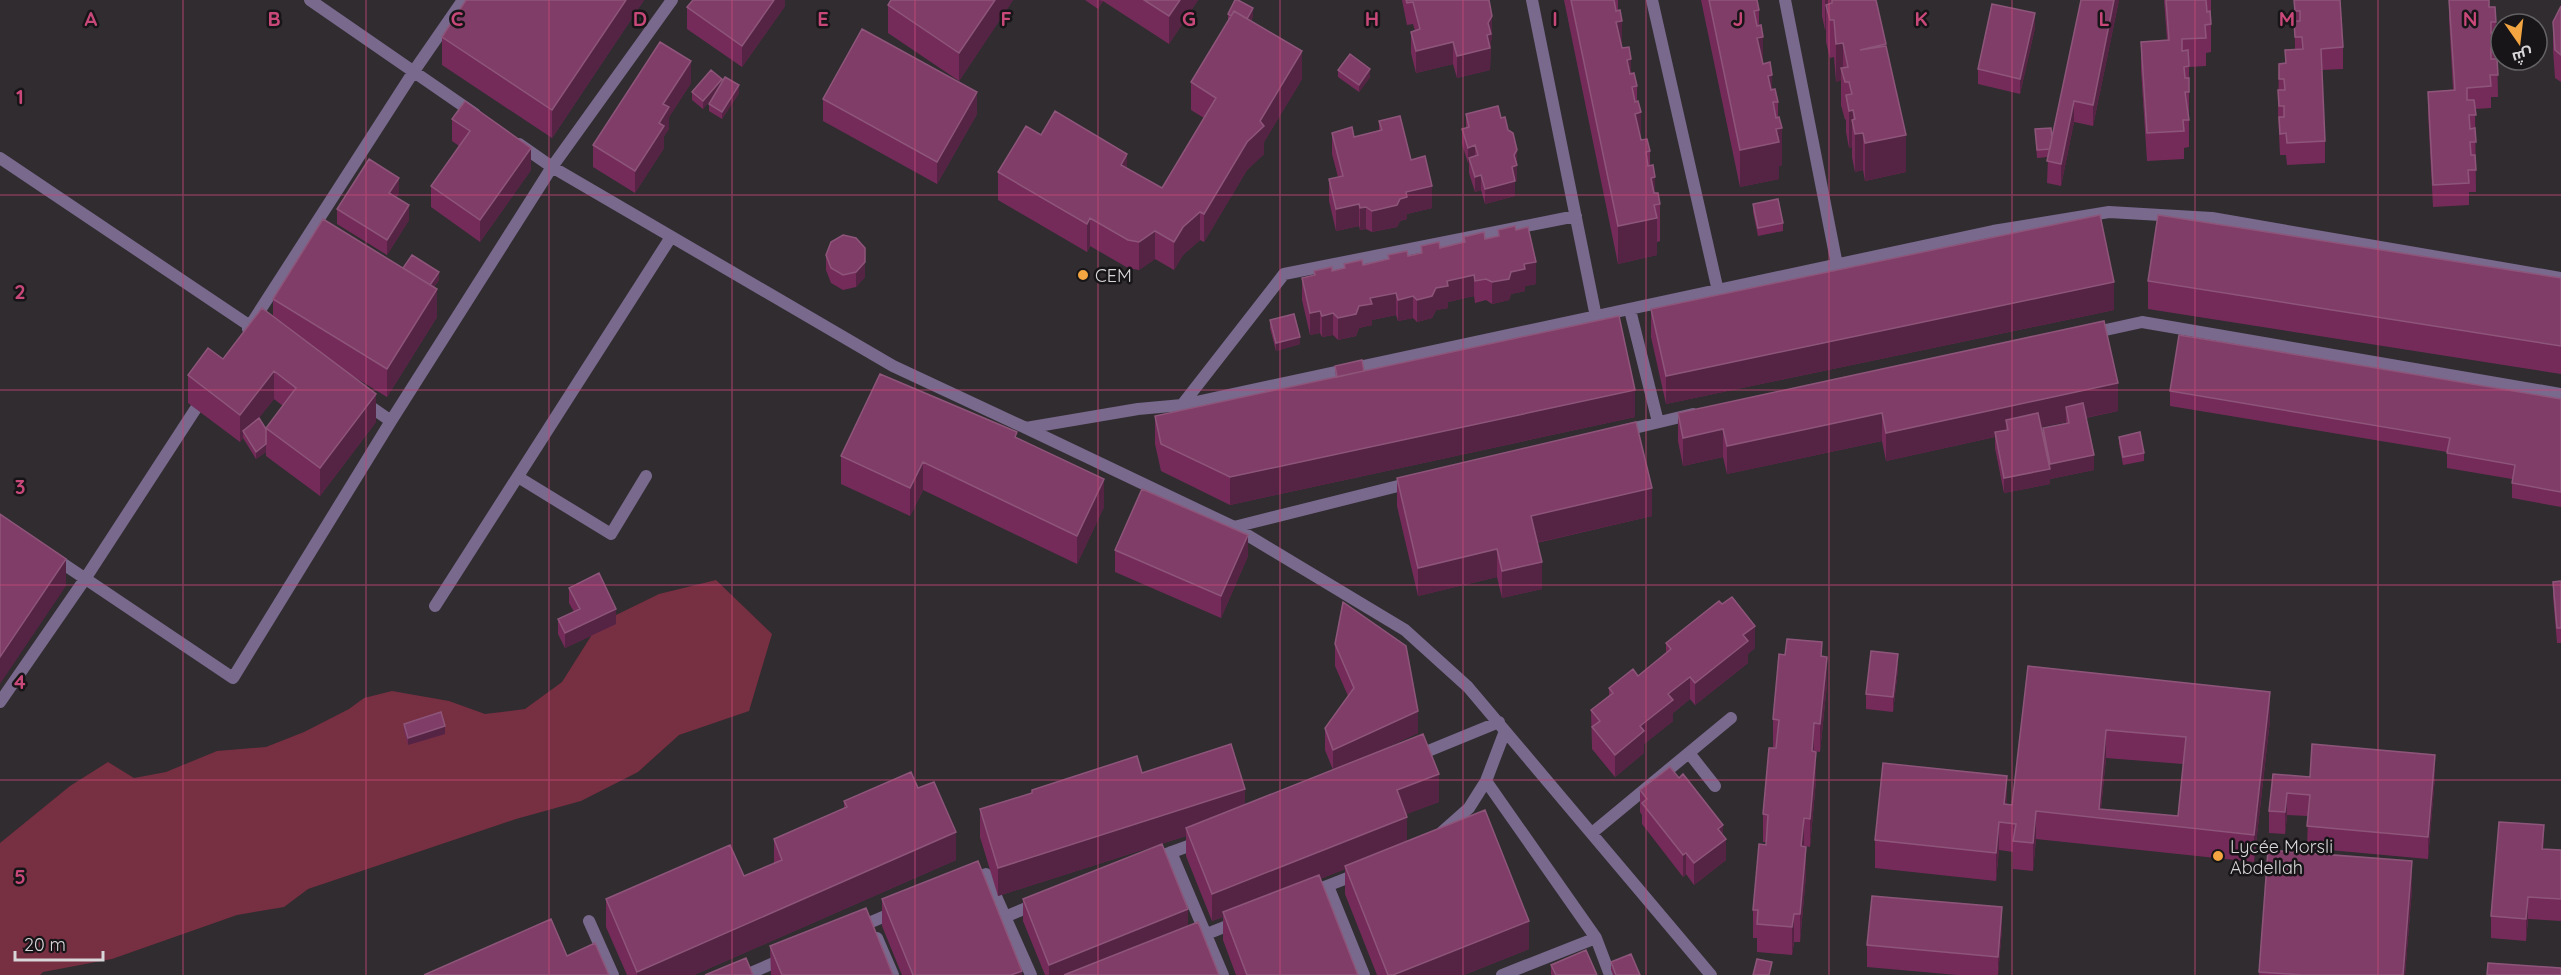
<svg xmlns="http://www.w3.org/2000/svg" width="2561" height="975" font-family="Quicksand,Cairo,sans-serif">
  <rect width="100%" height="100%" fill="#302c30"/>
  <path fill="#772f42" d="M716,580L772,634L749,711L679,735L638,772L581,801L516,819L308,889L284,907L237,915L112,959L43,972L40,975H0V843L70,786L108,762L134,778L166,772L217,751L266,747L304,732L349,709L364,698L392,691L449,701L485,714L525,709L562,682L593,633L614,616L659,594Z"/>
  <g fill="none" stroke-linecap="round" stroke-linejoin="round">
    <path stroke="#78698d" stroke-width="12" d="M310,0L475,114
      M1532,0L1596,317
      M1652,0L1718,291
      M1785,0L1837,265
      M519,144L552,167L893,366L1026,428L1138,409L1182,405L1993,231L2109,212L2212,218L2561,278
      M0,158L256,330
      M1630,310L1658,422
      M248,329L414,71L463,0
      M2092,333L2142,322L2561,394
      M365,403L391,421
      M1182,405L1284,274L1576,216
      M1026,428L1234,527L1405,630L1468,687L1711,975
      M1622,431L1693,414
      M518,477L611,534L646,476
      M1234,527L1410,483
      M53,557L233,678L391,421L552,167L672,0
      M435,606L671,237
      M0,702L85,579L204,396
      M1689,753L1715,786
      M1416,756L1499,722
      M1486,781L1596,938L1610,975
      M1442,832L1469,808L1486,781L1505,731
      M1592,833L1731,718
      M1171,852L1223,975
      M1153,859L1202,841
      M971,880L986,874L1031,975
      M1328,886L1364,975
      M1309,893L1360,873
      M1007,916L1036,904
      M589,921L613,975
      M857,928L897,911
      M877,938L893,975
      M1189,941L1237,922
      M746,975L783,959
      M1502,975L1596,938"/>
  </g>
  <path fill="#752b5a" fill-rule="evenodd" d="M466,0H644L552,138L442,65V37Z
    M785,0V6L742,67L687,29V7Z
    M891,0H1013L959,81L888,33V5Z
    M1085,0H1198L1169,44L1103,1L1098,9Z
    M1402,0H1489L1492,38L1491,41L1490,70L1457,78L1453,64L1416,73L1411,53V32L1415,31L1413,24L1407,25Z
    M1564,0H1618V10L1622,48L1637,86V102L1641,140L1650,151V165L1655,193L1660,204V241L1657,242V255L1618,264Z
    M1701,0H1757L1759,10V26L1763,64L1778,102V117L1782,165L1779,166V179L1740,187Z
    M1822,0H1876L1886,46L1906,172L1865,181L1863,170L1855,172L1852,157V147L1849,148L1846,132V119L1845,120L1841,105V80L1836,82L1834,57L1830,58L1826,42V30H1825L1822,16Z
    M2119,0L2093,126L2074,122L2061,186L2047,183L2048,157L2037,158L2035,129L2052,138Z
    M2164,0H2211V52L2206,53V66L2189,67V147L2184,148V159L2147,161L2141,70V42L2167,40Z
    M2294,0L2343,47V69L2322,70L2325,141V163L2287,165L2286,155H2280L2278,112L2279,64L2285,63V50L2295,49Z
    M2449,0L2489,7L2496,22L2497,48L2498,97H2491V108L2475,109L2476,192H2469V205L2433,207L2428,113V92L2453,90L2449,19Z
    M2561,6V82L2555,78L2553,50V22Z
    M1228,14L1253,16L1251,21L1302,79L1264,142V154L1247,170L1204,242L1200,240L1183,255L1174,270L1155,259L1139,270L1128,268L1090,246L1087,252L998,200V172L1041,135L1127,168L1162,188L1204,118L1191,110V82L1228,21Z
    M2035,28L2020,94L1978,84V69Z
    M1338,70L1370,77L1359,92L1338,77Z
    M691,83L669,117V129L664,136V148L635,193L593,167V145Z
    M722,83L739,93L722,119L709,111V104L713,97L703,109L692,100V92Z
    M823,99L977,114L937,184L823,121Z
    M1466,114L1501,118L1517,150V181H1515V196L1485,204L1481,190L1475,192L1469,173V162L1468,163L1462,144V129L1466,128Z
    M452,119L531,170L480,242L431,207V186L459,146L452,141Z
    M1379,121L1411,160L1432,208L1407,214V219L1400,221L1397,227L1372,232L1366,229L1360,230L1359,226L1336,231L1329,201V179L1338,177L1332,154V133L1354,137L1379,130Z
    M399,193L396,198L409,220L387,255L337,224V209Z
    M1753,204L1783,223V231L1758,236L1753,212Z
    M1498,230L1536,284L1525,286V291L1511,294L1509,300L1492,304L1486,300L1475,303L1474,296L1448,302V308L1436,310L1432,318L1417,322L1413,318L1398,321L1396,315L1372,320V325L1359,328L1356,336L1338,340L1333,335L1322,337L1320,333L1310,335L1302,300V278L1314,275V271H1332L1344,268V264L1363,265L1388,259V255L1408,256L1421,253V246L1440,248L1464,242V237L1485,239L1498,236Z
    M826,255L865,277L856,287L843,290L831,283L826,270Z
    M403,268L439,280L434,287L437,317L387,397L351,375L376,422L320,496L266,456V452L256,459L243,438L240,442L188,403V375L223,359L273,316V299ZM274,399L283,406L266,429L257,420Z
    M2561,278V374L2148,309V281Z
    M1651,309L2114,310L1666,404L1651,337Z
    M1270,320L1300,344L1276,351L1270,328Z
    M2104,321L2118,411L2086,418L2094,470L2050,479V475V484L2004,493L1995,448V437L1886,461L1882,441L1727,474L1723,457L1683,466L1678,441V413ZM2066,422V423L2043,428V435L2041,427Z
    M1335,366L1364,371L1635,417L1230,505L1161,471L1155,444V416L1336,377Z
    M2170,391L2561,399V507L2512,498V479L2447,468V452L2170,406Z
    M2119,437L2144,453V461L2123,465L2119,444Z
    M1017,438L1104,507L1077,564L923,490L910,516L841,484V456Z
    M1397,478L1652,516L1537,543L1542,589L1502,598L1497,577L1418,596L1397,506Z
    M1115,550L1248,556L1221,618L1115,572Z
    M2561,581V643H2557L2553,597V582Z
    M569,588L616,624L565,648L558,634V619L574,612L569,603Z
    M1666,643L1755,648L1748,654V663L1695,705L1690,699L1673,713V721L1644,744V753L1615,777L1592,749L1591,710L1609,696V688L1638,676L1666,653Z
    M1335,644L1418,733L1366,757L1439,802L1406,814L1407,841L1529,949L1464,975H1377L1345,894V869L1320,879L1358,975H1236L1223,940V917L1212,921L1186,856V836L998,896L980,837V809L1032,793V790L1245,805L1333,770L1325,750V728L1348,696L1335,666Z
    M1822,656L1827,684L1820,752L1814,751L1816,780L1810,847L1804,846L1806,875L1800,942H1794L1792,955L1757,952V938H1753V910L1766,845V842H1763V814L1776,748V747H1773V719Z
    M2028,666L2270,720L2254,862L2036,839L2033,871L2013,869V852L1999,850L1996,881L1875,868V840L2007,805H2012ZM2106,758L2183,764L2178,816L2101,809Z
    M1898,669L1893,712L1866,709V694Z
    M404,724L445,734L408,745L404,731Z
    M2273,774L2310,777H2435L2428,859L2307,848L2308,816L2287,815L2285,834L2269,833V811Z
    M918,788L956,860L694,975H627L606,927V899L744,876L774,863V839L844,809V801Z
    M1640,790L1723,835L1726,860L1694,885L1686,874L1683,877L1642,824V815L1640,812Z
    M2544,849L2561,850V921L2528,919L2526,941L2491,938V916Z
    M2268,850L2412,889L2405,975H2259Z
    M882,899L1022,975H902L882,926Z
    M1023,899L1188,926L1219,975H1045L1023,921Z
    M2002,929L1998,975H1957L1867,967V945Z
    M770,946L893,975H771Z
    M1611,962L1640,975H1613L1611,970Z
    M1551,965L1597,975H1551Z"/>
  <path fill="#552444" d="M626,0H644L552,138V110Z
    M774,0H785V6L742,67V46Z
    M995,0H1013L959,81V53Z
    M1098,0L1103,1L1098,9Z
    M1180,0H1198L1169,44V16Z
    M1825,0H1830V20L1826,5V30H1825Z
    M2114,0H2119L2093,126V105Z
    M1253,8V16L1245,31V23Z
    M2035,13V28L2020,94V79Z
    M1492,16V38L1491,41L1490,70L1457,78V56L1487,35L1488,23Z
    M1622,21V58L1616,22Z
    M1763,37V74L1757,38Z
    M1453,42V64L1416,73V51Z
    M1843,43V75L1841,68V80L1836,82V44Z
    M1302,51V79L1264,142V154L1247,170L1204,242V214Z
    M1631,59V97L1627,60Z
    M691,61V83L669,117V129L664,136V148L635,193V171L659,123L663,104Z
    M1370,69V77L1359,92V85Z
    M1772,75V112L1768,76Z
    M722,79V87L703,109V101Z
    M739,85V93L722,119V112Z
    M977,92V114L937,184V162Z
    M2074,101V122L2061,186V164Z
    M1853,110V125L1852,120V147L1849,148V111Z
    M1641,112V150L1635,114Z
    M1782,128V165L1779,166V179L1740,187V150L1776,129Z
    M1863,133V170L1855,172V134Z
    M1906,135V172L1865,181V143Z
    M1475,145V160L1469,158V162L1468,163V148Z
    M531,148V170L480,242V220Z
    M1517,150V181H1515V196L1485,204V189L1512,167L1514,155Z
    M1127,154V182L1121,165Z
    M1481,175V190L1475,192V177Z
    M1655,177V205L1651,178Z
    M399,178V193L389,208V193Z
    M1432,186V208L1407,214V219L1400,221L1397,227L1372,232V211L1400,199L1406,192Z
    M1359,204V226L1336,231V209Z
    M409,205V220L387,255V240Z
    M1366,207V229L1360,230V208Z
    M1200,212V240L1183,255L1174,270V242L1183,227Z
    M1090,218V246L1087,252V224Z
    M1657,218V255L1618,264V226Z
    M1155,231V259L1139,270V242Z
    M865,262V277L856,287V272Z
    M1536,262V284L1525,286V291L1511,294L1509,300L1492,304V282L1511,272L1524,264Z
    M439,272V280L423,303V295Z
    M1474,275V296L1448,302V308L1436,310L1432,318L1417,322V300L1447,281Z
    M2114,282V310L1666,404V376Z
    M437,289V317L387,397V369Z
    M1396,293V315L1372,320V325L1359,328L1356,336L1338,340V318L1370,298Z
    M1413,296V318L1398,321V300Z
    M1320,311V333L1310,335V313Z
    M1333,313V335L1322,337V316Z
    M1300,337V344L1276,351V343Z
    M274,371V399L246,435L243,431V438L240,442V415Z
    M2118,383V411L2069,421L2066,407V422L2008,434L2006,420V435L1995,432V437L1886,461V433Z
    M1635,390V417L1230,505V477Z
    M376,394V422L320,496V468Z
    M1882,413V441L1727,474V446Z
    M1723,429V457L1683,466V438Z
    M266,444V452L256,459V452Z
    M2094,455V470L2050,479V464Z
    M923,462V490L910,516V488Z
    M2050,469V484L2004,493V478Z
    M1104,479V507L1077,564V536Z
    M1652,488V516L1531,544V516Z
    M1248,535V556L1221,618V596Z
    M1497,549V577L1418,596V568Z
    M66,559V586L0,684V657Z
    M1542,562V589L1502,598V571Z
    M616,609V624L565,648V633Z
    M1755,626V648L1748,654V663L1695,705V683L1743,635Z
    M1898,654V669L1893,712V697Z
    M1827,657V684L1820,752V724Z
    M1690,677V699L1673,713V721L1644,744V753L1615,777V755L1640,726L1668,694Z
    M2270,692V720L2254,862V835Z
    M1418,711V733L1333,772V750Z
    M1814,723V751H1812Z
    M445,726V734L408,745V738Z
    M2106,730V758L2100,818L2099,809Z
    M1816,752V780L1810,847V819Z
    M2435,755V777L2428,859V837Z
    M1439,774V802L1397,818V790Z
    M2007,776V804L2005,823L2004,804Z
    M1245,789V817L1186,828V836L998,896V868Z
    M2287,793V815L2285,834V812Z
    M2036,811V839L2033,871V843Z
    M1407,817V844L1345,866V869L1224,917L1223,912V917L1212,921V894Z
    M1804,818V846L1801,874V846Z
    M1999,822V850L1996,881V853Z
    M1723,825V841L1726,839V860L1694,885V863L1718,829Z
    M2544,825V847L2542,870V849Z
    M956,832V860L694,975H637V972Z
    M1806,847V875L1800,942V914Z
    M1686,853V874L1683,877V855Z
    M2412,861V889L2405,975H2403Z
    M2528,897V919L2526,941V919Z
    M2002,907V929L1998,975V957Z
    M1188,909V931L1078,975H1049V965Z
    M1794,914V942L1792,955V927Z
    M1529,921V949L1464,975H1393Z
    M1022,971V975H1011Z"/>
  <path fill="#803d68" stroke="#8e557a" stroke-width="1.5" fill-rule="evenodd" d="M466,0H626L552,110L442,37Z
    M693,0H774L742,46L687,7Z
    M891,0H995L959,53L888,5Z
    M1144,0H1180L1169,16Z
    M1235,0H1238L1253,8L1247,19L1234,11L1231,16L1228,14Z
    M1406,0H1489L1492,16L1488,23L1491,34L1487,35L1490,48L1457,56L1453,42L1416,51L1411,32L1420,29L1413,2L1407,3Z
    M1571,0H1614L1616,11L1620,10L1622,21L1616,22L1622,48L1629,47L1631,59L1627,60L1630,74L1634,73L1637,86L1632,87L1635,102L1638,101L1641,112L1635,114L1641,140L1647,139L1650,151L1646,152L1648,166L1653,165L1655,177L1651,178L1654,193H1658L1660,204L1654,205L1657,218L1618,226Z
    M1709,0H1757L1759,10L1754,11L1757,26L1761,25L1763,37L1757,38L1763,64L1770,62L1772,75L1768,76L1771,90L1775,89L1778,102H1773L1776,118L1779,117L1782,128L1776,129L1779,142L1740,150Z
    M1832,0H1876L1886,44L1860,50L1886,46L1906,135L1865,143L1863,133L1855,134L1852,120L1855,119L1853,110L1849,111L1846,95L1852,94L1849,82H1845L1841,68L1848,67L1843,43L1836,44L1834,20H1830L1826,5L1832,3Z
    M2081,0H2114L2093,105L2074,101L2061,164L2047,161Z
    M2166,0H2206L2207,12L2210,11L2211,24L2205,25L2206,38L2182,39V51L2188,50L2189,66L2184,67L2185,78H2189V92H2185L2189,120H2183L2184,131L2147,133L2141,42L2169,40Z
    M2294,0H2340L2343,47L2321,49L2325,141L2287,143L2286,133L2280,134L2279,117H2284V106H2279L2278,90H2285L2284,79H2279V64L2286,63L2285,50L2303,49L2302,37H2295L2294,21H2300V11H2295Z
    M2449,0H2489V7H2495L2496,22H2491V33L2496,32L2497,48H2491V59H2497L2498,75H2490L2491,86L2467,88V100H2474L2476,115H2469L2470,129L2475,128L2476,142H2470L2471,155H2475L2476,170H2468L2469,183L2433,185L2428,92L2455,90Z
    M1992,4L2035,13L2020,79L1978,69Z
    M2561,6V55L2555,50L2553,22Z
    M1234,11L1302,51L1260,121L1264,126L1247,142L1204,214L1200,212L1183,227L1174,242L1155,231L1139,242L1128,240L1090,218L1087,224L998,172L1026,126L1041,135L1055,111L1127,154L1121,165L1162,188L1216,98L1191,82Z
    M862,29L977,92L937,162L823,99Z
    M660,42L691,61L663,104L669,107L659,123L664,126L635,171L593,145Z
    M1350,54L1370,69L1359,85L1338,70Z
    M711,70L722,79L703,101L692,92Z
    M725,77L739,85L722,112L709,104Z
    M465,101L531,148L480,220L431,186L470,131L452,119Z
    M1498,106L1501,118L1505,117L1508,130L1513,133L1517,150L1514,155L1517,165L1512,167L1515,181L1485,189L1481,175L1475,177L1469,158L1478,155L1475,145L1468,148L1462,129L1469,127L1466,114Z
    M1400,116L1411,160L1425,156L1432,186L1406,192L1407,197L1400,199L1397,205L1372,211L1366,207L1360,208L1359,204L1336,209L1329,179L1343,176L1332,133L1352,127L1354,137L1382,130L1379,121Z
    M2051,128L2052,138L2050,149L2037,150L2035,129Z
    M369,159L399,178L389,193L409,205L387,240L337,209Z
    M1778,199L1783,223L1758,228L1753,204Z
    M2100,215L2114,282L1666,376L1651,309Z
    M2158,215L2561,278V346L2148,281Z
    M323,219L437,289L387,369L273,299Z
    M1515,226L1516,230L1528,227L1536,262L1524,264L1525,269L1511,272L1509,279L1492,282L1486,279L1475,281L1474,275L1447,281L1448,286L1436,288L1432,296L1417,300L1413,296L1398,300L1396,293L1370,298L1372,304L1359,306L1356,314L1338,318L1333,313L1322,316L1320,311L1310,313L1302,278L1315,275L1314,271L1332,267V271L1345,268L1344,264L1362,260L1363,265L1389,259L1388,255L1407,251L1408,256L1422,253L1421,246L1439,242L1440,248L1465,242L1464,237L1484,232L1485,239L1499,236L1498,230Z
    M843,235L856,238L865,248V262L856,272L843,275L831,268L826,255L831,242Z
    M412,255L439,272L430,285L403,268Z
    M262,308L376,394L320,468L266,428L296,388L274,371L240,415L188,375L208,348L223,359Z
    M1294,314L1300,337L1276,343L1270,320Z
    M1619,316L1635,390L1230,477L1161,444L1155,416Z
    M2104,321L2118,383L1886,433L1882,413L1727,446L1723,429L1683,438L1678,413Z
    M2179,335L2561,399V492L2512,483L2515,465L2447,453L2450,438L2170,391Z
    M1362,360L1364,371L1337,377L1335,366Z
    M880,374L1017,432L1015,437L1104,479L1077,536L923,462L910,488L841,456Z
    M2083,403L2094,455L2050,464L2043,428L2069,423L2066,407Z
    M2038,413L2050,469L2004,478L1995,432L2008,430L2006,420Z
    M259,418L266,429V444L256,452L243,431Z
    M1636,422L1652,488L1531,516L1542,562L1502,571L1497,549L1418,568L1397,478Z
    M2140,432L2144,453L2123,457L2119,437Z
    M1142,489L1248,535L1221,596L1115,550Z
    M0,514L66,559L0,657Z
    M599,573L616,609L565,633L558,619L580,609L569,588Z
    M2561,581V628H2557L2553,582Z
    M1732,597L1755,626L1743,635L1748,641L1695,683L1690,677L1668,694L1673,700L1640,726L1644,731L1615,755L1592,727L1600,721L1591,710L1613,693L1609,688L1633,669L1638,676L1671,649L1666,643L1719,601L1722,604Z
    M1343,602L1406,646L1418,711L1333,750L1325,728L1354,688L1335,644Z
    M1787,639L1822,642L1821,656L1827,657L1820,724L1814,723L1812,751L1816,752L1810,819L1804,818L1801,846L1806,847L1800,914H1794L1792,927L1757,924L1758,910H1753L1759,844L1766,845L1768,815L1763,814L1769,748H1776L1779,720L1773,719L1779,654L1785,655Z
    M1871,651L1898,654L1893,697L1866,694Z
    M2028,666L2270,692L2254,835L2036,811L2033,843L2013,841L2016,824L1999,822L1996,853L1875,840L1883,763L2007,776L2004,804L2012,805ZM2106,730L2186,737L2178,816L2099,809Z
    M441,712L445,726L408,738L404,724Z
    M1423,734L1439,774L1397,790L1407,817L1212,894L1186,828Z
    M1231,744L1245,789L998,868L980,809L1032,793V790L1137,756L1142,773Z
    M2312,744L2435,755L2428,837L2307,826L2310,795L2287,793L2285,812L2269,811L2273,774L2310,777Z
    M1670,767L1679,778L1683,774L1723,825L1718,829L1726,839L1694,863L1686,853L1683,855L1642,803L1647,799L1640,790Z
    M911,772L918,788L934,782L956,832L637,972L606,899L730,845L744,876L782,860L774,839L847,807L844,801Z
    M1485,810L1529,921L1393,975H1388L1345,866Z
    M2499,822L2544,825L2542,849L2561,850V899L2528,897L2526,919L2491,916Z
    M1162,844L1188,909L1049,965L1023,899Z
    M2268,850L2412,861L2403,975H2303L2259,972Z
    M978,861L1022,971L1011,975H913L882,899Z
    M1319,875L1358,975H1247L1223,912Z
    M1872,896L2002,907L1998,957L1867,945Z
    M866,908L893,975H782L770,946Z
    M551,919L567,956L595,943L609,975H424Z
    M1198,922L1219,975H1064Z
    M1586,950L1597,975H1556L1551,965Z
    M1631,954L1640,975H1616L1611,962Z
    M746,958L753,975H705Z
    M1757,959L1772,962L1769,975H1753Z
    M2488,963L2561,968V975H2487Z"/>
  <path fill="none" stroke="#c8487a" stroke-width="1.5" stroke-opacity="0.55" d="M183,0V975M366,0V975M549,0V975M732,0V975M915,0V975M1098,0V975M1280,0V975M1463,0V975M1646,0V975M1829,0V975M2012,0V975M2195,0V975M2378,0V975M0,195H2561M0,390H2561M0,585H2561M0,780H2561"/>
  <g fill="#f2a541" stroke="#171517" stroke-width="2">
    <circle cx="1083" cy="275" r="6"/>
    <circle cx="2218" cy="856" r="6"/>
  </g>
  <g text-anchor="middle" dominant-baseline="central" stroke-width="5" stroke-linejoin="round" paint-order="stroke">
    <g font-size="18" fill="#d8d6d8" stroke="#171517" text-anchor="start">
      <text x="1095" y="275">CEM</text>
      <text x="2230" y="846">Lycée Morsli<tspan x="2230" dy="21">Abdellah</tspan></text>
    </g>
  </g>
  <g font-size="20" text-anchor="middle" font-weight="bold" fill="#c8487a" stroke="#171517" stroke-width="5" stroke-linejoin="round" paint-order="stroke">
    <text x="91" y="26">A</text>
    <text x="274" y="26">B</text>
    <text x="457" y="26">C</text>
    <text x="640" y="26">D</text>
    <text x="823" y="26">E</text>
    <text x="1006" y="26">F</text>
    <text x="1189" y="26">G</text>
    <text x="1372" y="26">H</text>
    <text x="1555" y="26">I</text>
    <text x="1738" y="26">J</text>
    <text x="1921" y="26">K</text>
    <text x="2104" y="26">L</text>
    <text x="2287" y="26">M</text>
    <text x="2470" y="26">N</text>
    <text x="20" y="104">1</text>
    <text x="20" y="299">2</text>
    <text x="20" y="494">3</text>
    <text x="20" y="689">4</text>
    <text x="20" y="884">5</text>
  </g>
  <g transform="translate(2519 42) rotate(166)"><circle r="28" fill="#171517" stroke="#646264" stroke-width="1.5"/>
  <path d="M0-4.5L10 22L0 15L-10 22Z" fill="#f2a541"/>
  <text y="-9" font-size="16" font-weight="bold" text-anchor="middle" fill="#d8d6d8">ش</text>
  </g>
  <path d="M15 951v9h88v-9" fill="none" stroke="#d8d6d8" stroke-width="3"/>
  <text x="24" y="951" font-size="18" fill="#d8d6d8" stroke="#171517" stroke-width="4.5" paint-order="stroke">20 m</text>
</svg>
